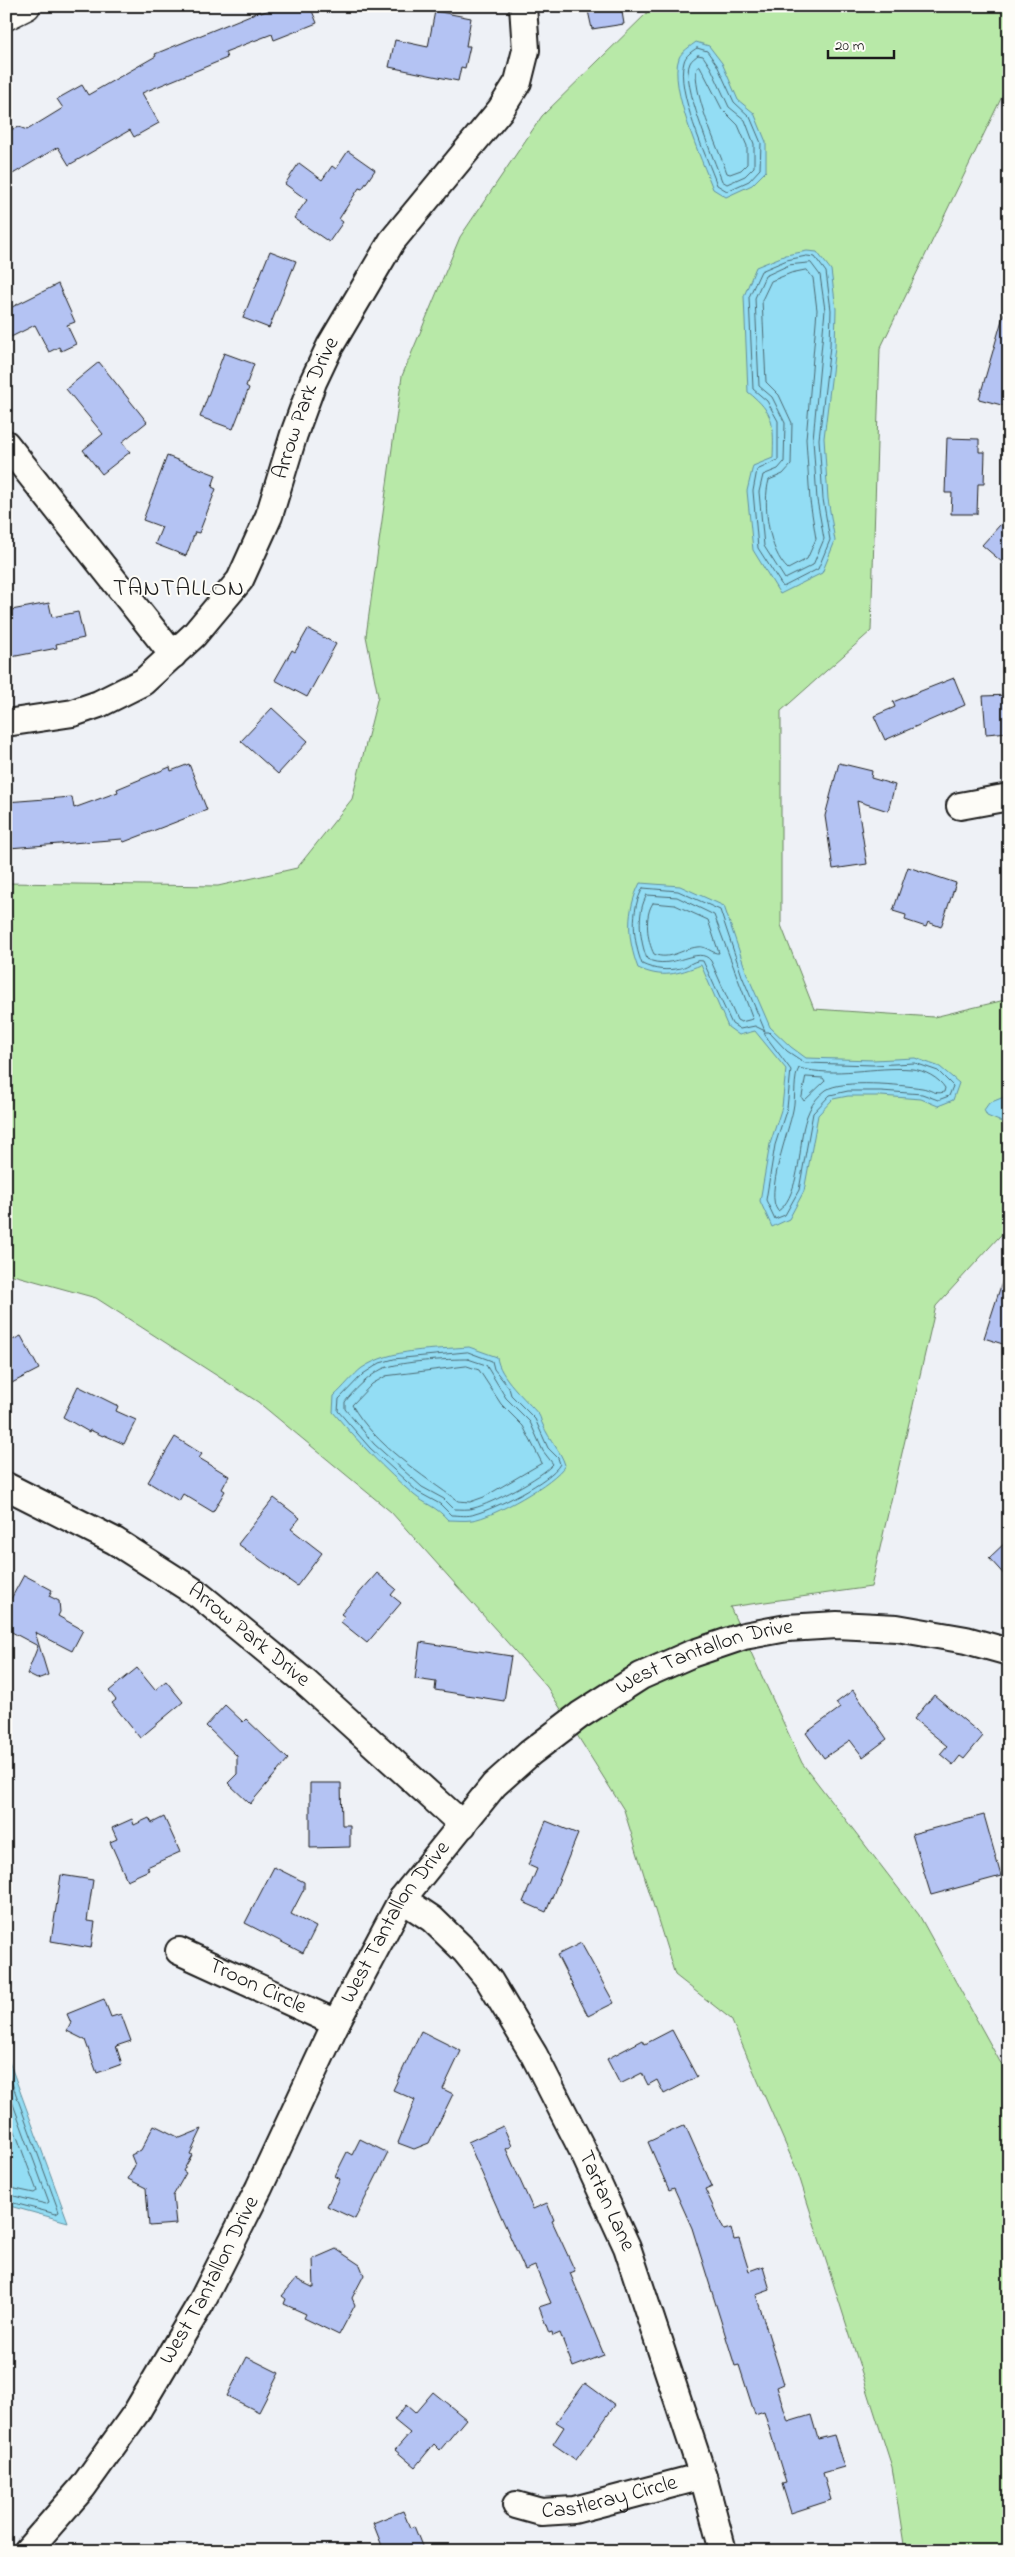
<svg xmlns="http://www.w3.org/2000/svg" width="1015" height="2557" font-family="'Indie Flower',sans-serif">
  <rect width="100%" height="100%" fill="#eef1f6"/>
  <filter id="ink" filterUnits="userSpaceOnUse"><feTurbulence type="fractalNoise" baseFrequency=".02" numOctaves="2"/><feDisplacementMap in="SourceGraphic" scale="10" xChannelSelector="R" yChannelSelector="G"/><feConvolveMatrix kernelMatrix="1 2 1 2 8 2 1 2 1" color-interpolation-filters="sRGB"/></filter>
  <g filter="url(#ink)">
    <path fill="#b8e9a8" stroke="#6a8262" d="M654,6H1009V82L880,349L871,631L781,711V925L814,1009L934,1017L1009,999V1226L936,1306L871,1587L730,1607L802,1763L919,1915L1009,2078V2551H905L892,2467L798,2173L731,2019L675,1975L624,1810L547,1687L391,1512L258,1402L96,1298L6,1273V883L218,886L297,868L352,799L378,696L366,636L402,376L460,237L542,116Z"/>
    <path fill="#93ddf4" stroke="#63909e" d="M696,42L709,46L722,63L738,100L754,113L766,142V171L752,185L726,197L713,189C702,160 668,87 679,58C681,52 691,46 696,42Z
      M807,251L817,252L831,270L836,309L835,347L824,438L828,499L835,541L822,573L780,594L753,550L747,491L753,466L773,458C774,426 775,413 748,392L744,296L756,267L786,255Z
      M640,883L680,886L724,906L747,974L770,1027L791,1047L806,1058L873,1060L915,1058L940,1067L959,1083L953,1100L938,1106L921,1099L881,1096H848L833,1099L818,1115L804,1191L789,1219L772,1227L760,1201L770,1144L782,1107L786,1069L755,1031L739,1035L728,1027L701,965C677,974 663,979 638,968C627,939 626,911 640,883Z
      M1009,1095V1125L987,1116L984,1110L989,1103Z
      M469,1347L497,1357C499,1377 526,1399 539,1415C541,1418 541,1422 543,1425C549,1440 561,1451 565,1465C556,1482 492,1518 472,1520C464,1521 456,1520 448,1520C436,1506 426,1505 414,1495C384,1469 358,1442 333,1412L334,1396C343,1388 354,1374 362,1368C392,1348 433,1350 469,1347Z
      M6,2053L68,2222L6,2205Z"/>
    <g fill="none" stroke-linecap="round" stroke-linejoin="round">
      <path stroke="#4c6972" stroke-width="1" d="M697,48L707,51L717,65L734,102L750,117L761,143L760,169L749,181L727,191L717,185C707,157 675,90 684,62C685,56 692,51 697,48Z
        M698,55L703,56L711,68L729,107L745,120L754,144V167L745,176L727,184L722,181C714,159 680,82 690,63C691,60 696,57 698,55Z
        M700,66L722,109L738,125L747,146V164L741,170L730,174L727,173C718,148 691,91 697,67Z
        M807,256L815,257L826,272L831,310L830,346L819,439L823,499L830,540L818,569L783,587L758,548L753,491L757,470L778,460V421L767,401L753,389L749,297L761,271L787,260Z
        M811,263L820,275L825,310L813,439L817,500L824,539L813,565L785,579L764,546L759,492L763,475L778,469L784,462L785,423L772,397L759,386L755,298L765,276L789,265Z
        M807,270L813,278L817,310L806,439L810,501L816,539L807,559L788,569C769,552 762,504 769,480L783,474L791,465L792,423L779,395L766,382L762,300L771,281L791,273Z
        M643,888L678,891L720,910L742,976L765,1031L755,1026L740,1029L732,1024L703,961C695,959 689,966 681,968C667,971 655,970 642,964C633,941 630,910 643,888Z
        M647,895L677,897L714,915L753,1019L741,1022L737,1020L711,961C699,944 672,972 647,959C640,941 636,913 647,895Z
        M653,903L675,905L708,920L719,953C712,954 706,945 697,947C682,949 669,961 654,954C647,941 644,915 653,903Z
        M765,1032H769L787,1051L805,1063L873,1065L915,1063L938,1071L953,1086L949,1096L938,1100L922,1094L881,1091H848L830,1095L813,1113L799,1190L785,1215L775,1219L766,1200L775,1145L787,1108L791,1070L765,1035Z
        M799,1068C835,1078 875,1066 912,1069C924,1070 939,1078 945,1088L944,1092C935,1095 930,1089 922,1088C902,1085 842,1079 826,1090C811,1101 805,1117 802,1136C800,1156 796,1200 778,1211C764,1195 789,1131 793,1110C796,1097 793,1078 799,1068Z
        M806,1077L823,1078L825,1081L804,1101L802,1098Z
        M468,1352L492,1361L494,1369L509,1388L511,1395L535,1419L548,1448L558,1458L560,1464C551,1481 494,1509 475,1514C468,1517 459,1515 451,1515L440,1504L418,1492L370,1448L338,1411L339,1399L363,1374L380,1363L394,1359Z
        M468,1359L486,1365L506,1398L530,1422L543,1451L553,1464C542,1477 491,1504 474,1508C468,1510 461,1509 454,1509L444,1499L422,1487L374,1444L345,1409V1402C353,1391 370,1375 382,1369C401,1361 447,1359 468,1359Z
        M467,1366L479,1370L501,1404L523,1426L542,1463L484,1497L470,1502L458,1501C423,1476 374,1444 352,1405L372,1384L386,1376Z
        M6,2067L59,2212L56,2214L6,2201
        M6,2085L49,2202L46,2204L6,2194
        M6,2107L37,2191L34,2193L6,2187"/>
    </g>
    <path fill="#b4c3f3" stroke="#1c1c1c" d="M279,6H310L317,23L274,40L272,34L225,52L227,58L142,93L159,123L134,137L130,130L69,165L58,147L6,178V131L19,127L27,130L63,108L57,99L82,85L88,95L156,56L155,54L260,11L261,13Z
      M587,6H621L624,24L592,29Z
      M435,11L471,18L466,46H470L465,68L461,67L458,81L389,67L395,40L428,47Z
      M348,151L375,170L362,189L359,188L339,219L343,222L329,242L294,218L307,200L285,184L299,163L322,180L332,166L336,169Z
      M270,251L296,261L269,328L243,318Z
      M58,284L75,322L67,325L76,344L61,351L59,347L49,352L35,325L11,337L6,327V310Z
      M1004,313L1009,314V407L979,399Z
      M224,353L254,364L246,386L249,388L233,429L200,417Z
      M99,362L147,422L122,442L130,452L102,474L83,450L103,434L66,389Z
      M947,438L979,439V452H985L984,484H978L977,514H951L952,493H945Z
      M167,456L216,475L212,487L216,489L199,533L195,532L186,556L155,544L162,527L143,520Z
      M1009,515V568L982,545Z
      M49,603L52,617L78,612L84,638L56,644L57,648L6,658V611Z
      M308,629L336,644L307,697L275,680L292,650L295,652Z
      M954,678L965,705L885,740L874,716L895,707L893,702Z
      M1009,695V732L986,734L983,696Z
      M272,708L308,741L278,774L241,741Z
      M839,763L872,771L871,778L895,785L888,811L857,801L867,864L833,869L825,816Z
      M189,764L207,810L124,842L122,839L9,848L6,802L72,797L74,808L118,792L117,789L170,767L171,771Z
      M908,867L956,883L941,927L928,922L926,927L905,920L906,915L893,911Z
      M1005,1273L1009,1274V1346L984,1338Z
      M21,1336L39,1369L6,1386V1343Z
      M78,1386L118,1406L116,1411L136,1420L124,1444L104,1435L103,1436L90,1430L89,1432L63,1417Z
      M175,1437L202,1454L199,1458L229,1476L222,1489L225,1491L213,1512L183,1494L179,1501L148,1482Z
      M274,1498L300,1518L291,1529L322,1553L297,1586L238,1544Z
      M1009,1539V1580L989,1558Z
      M377,1573L396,1589L391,1595L401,1603L367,1643L341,1622L345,1617L341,1614Z
      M24,1575L52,1590L49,1596L59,1601L60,1612L58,1616L83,1630L72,1651L35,1632L48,1675L37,1679L27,1674L38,1646L6,1629V1608Z
      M420,1642L511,1656L504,1701L435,1690L436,1682L415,1679Z
      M137,1668L155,1690L166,1681L183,1702L140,1738L112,1703L116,1700L109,1691Z
      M853,1690L887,1739L863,1757L850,1740L824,1758L806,1733L840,1708L836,1703Z
      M934,1695L983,1736L964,1759L960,1756L953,1765L940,1754L947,1746L914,1719Z
      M225,1705L243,1722L246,1719L288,1759L250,1804L228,1783L237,1774V1756L206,1726Z
      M310,1783H341L342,1825H350V1847L310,1848Z
      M984,1815L1001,1876L931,1895L912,1834Z
      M164,1817L180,1852L147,1867L149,1870L127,1880L110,1842L117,1839L112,1828L132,1819L134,1825L149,1818L152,1823Z
      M546,1821L578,1834L546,1912L523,1902L537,1869L528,1865Z
      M274,1867L304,1882V1889L291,1914L316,1927L303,1953L245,1923Z
      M61,1875L93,1880L87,1921L95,1922L91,1948L51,1941Z
      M581,1943L614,2003L588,2016L557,1955Z
      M104,1999L111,2017L121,2014L131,2041L116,2046L122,2064L97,2073L85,2040L67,2031L71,2023L67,2014Z
      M672,2030L697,2077L664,2094L657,2080L648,2085L642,2073L620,2084L607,2059L643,2040L645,2044Z
      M421,2031L461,2051L443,2089L453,2094L429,2143L414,2149L398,2143L415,2100L393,2090Z
      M154,2125L180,2138L202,2129L190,2154L192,2155L183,2171L186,2173L173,2196L176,2224L149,2226L146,2188L128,2179L135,2165L131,2155L141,2150Z
      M685,2125L712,2186L705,2189L724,2230L731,2228L734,2240L739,2239L749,2271L763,2266L770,2290L756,2295L784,2384L777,2387L788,2422L811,2415L818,2439L834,2435L844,2467L823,2473L831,2500L791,2513L782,2484L786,2483L764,2412L755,2415L739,2365L735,2366L692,2228L674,2188L669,2190L648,2142Z
      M503,2126L512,2146L506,2149L533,2209L547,2203L554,2220L552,2221L575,2271L570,2273L604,2355L573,2367L560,2333L553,2336L552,2332L549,2333L539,2307L551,2303L535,2266L525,2270L468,2142Z
      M360,2139L388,2153L355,2219L327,2206L340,2179L335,2176L347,2152L352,2155Z
      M336,2249L360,2265L364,2275L352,2298L355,2305L339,2335L304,2318L306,2314L284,2304L286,2299L282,2296L296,2279L314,2288L313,2259Z
      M247,2357L279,2373L259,2412L227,2396Z
      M585,2383L615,2405L576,2460L553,2444L564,2427L556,2422Z
      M433,2392L466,2419L440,2450L434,2444L415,2467L395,2450L410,2433L394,2420L406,2405L415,2413Z
      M403,2511L410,2528L414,2526L424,2551H384L373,2523Z"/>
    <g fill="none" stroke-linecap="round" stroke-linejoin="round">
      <defs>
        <g id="street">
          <path d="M6,444L173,655"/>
          <path id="s1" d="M6,723L73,713L99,704L143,682L194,635L240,580L269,516L294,434L313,382L330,346L392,241L501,109L518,82L526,50L523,6"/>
          <path d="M960,806L1009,797"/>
          <path id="s2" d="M6,1486L115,1541L198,1594L305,1682L463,1825"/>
          <path id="s3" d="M402,1899L432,1919L465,1951L489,1980L534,2055L582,2149L627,2247L703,2476L723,2551"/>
          <path id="s4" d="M179,1951L336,2023"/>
          <path id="s5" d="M516,2505L541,2512L574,2510L703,2476"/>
          <path id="s6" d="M27,2551L83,2487L136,2413L201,2303L259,2188L336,2023L402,1899L494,1785L530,1753L580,1715L641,1676L691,1654L744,1636L787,1628L837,1625L897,1628L966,1640L1009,1652"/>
        </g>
        <path id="secondary" d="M6,16L26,6"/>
      </defs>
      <use href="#street" stroke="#1c1c1c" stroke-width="30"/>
      <use href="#secondary" stroke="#1c1c1c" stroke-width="31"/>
      <use href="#street" stroke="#fdfcf7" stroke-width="26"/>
      <use href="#secondary" stroke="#fdfcf7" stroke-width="28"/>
    </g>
  </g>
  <g text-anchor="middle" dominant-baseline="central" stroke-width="4" stroke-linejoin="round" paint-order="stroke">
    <g font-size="22" fill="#1c1c1c" stroke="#fdfcf7">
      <text stroke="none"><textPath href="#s1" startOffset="470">Arrow Park Drive</textPath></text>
      <text stroke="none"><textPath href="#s2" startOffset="286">Arrow Park Drive</textPath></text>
      <text stroke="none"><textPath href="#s6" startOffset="1152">West Tantallon Drive</textPath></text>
      <text stroke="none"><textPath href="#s6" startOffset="732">West Tantallon Drive</textPath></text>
      <text stroke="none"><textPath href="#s4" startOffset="86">Troon Circle</textPath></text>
      <text stroke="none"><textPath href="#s3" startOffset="370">Tartan Lane</textPath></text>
      <text stroke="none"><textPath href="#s6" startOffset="328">West Tantallon Drive</textPath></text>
      <text stroke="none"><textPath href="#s5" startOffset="96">Castleray Circle</textPath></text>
    </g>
    <g font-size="24" letter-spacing="1" fill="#1c1c1c" stroke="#fdfcf7">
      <text x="179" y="589">TANTALLON</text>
    </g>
  </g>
  <rect width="1015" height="2557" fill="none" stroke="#fdfcf7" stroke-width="25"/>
  <rect x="12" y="12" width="990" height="2532" fill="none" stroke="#1c1c1c" stroke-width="2" filter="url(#ink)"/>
  <path d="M828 50v8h66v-8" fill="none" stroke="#1c1c1c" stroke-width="2.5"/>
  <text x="835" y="50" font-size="15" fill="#1c1c1c" stroke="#fdfcf7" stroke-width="4" paint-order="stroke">20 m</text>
</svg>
